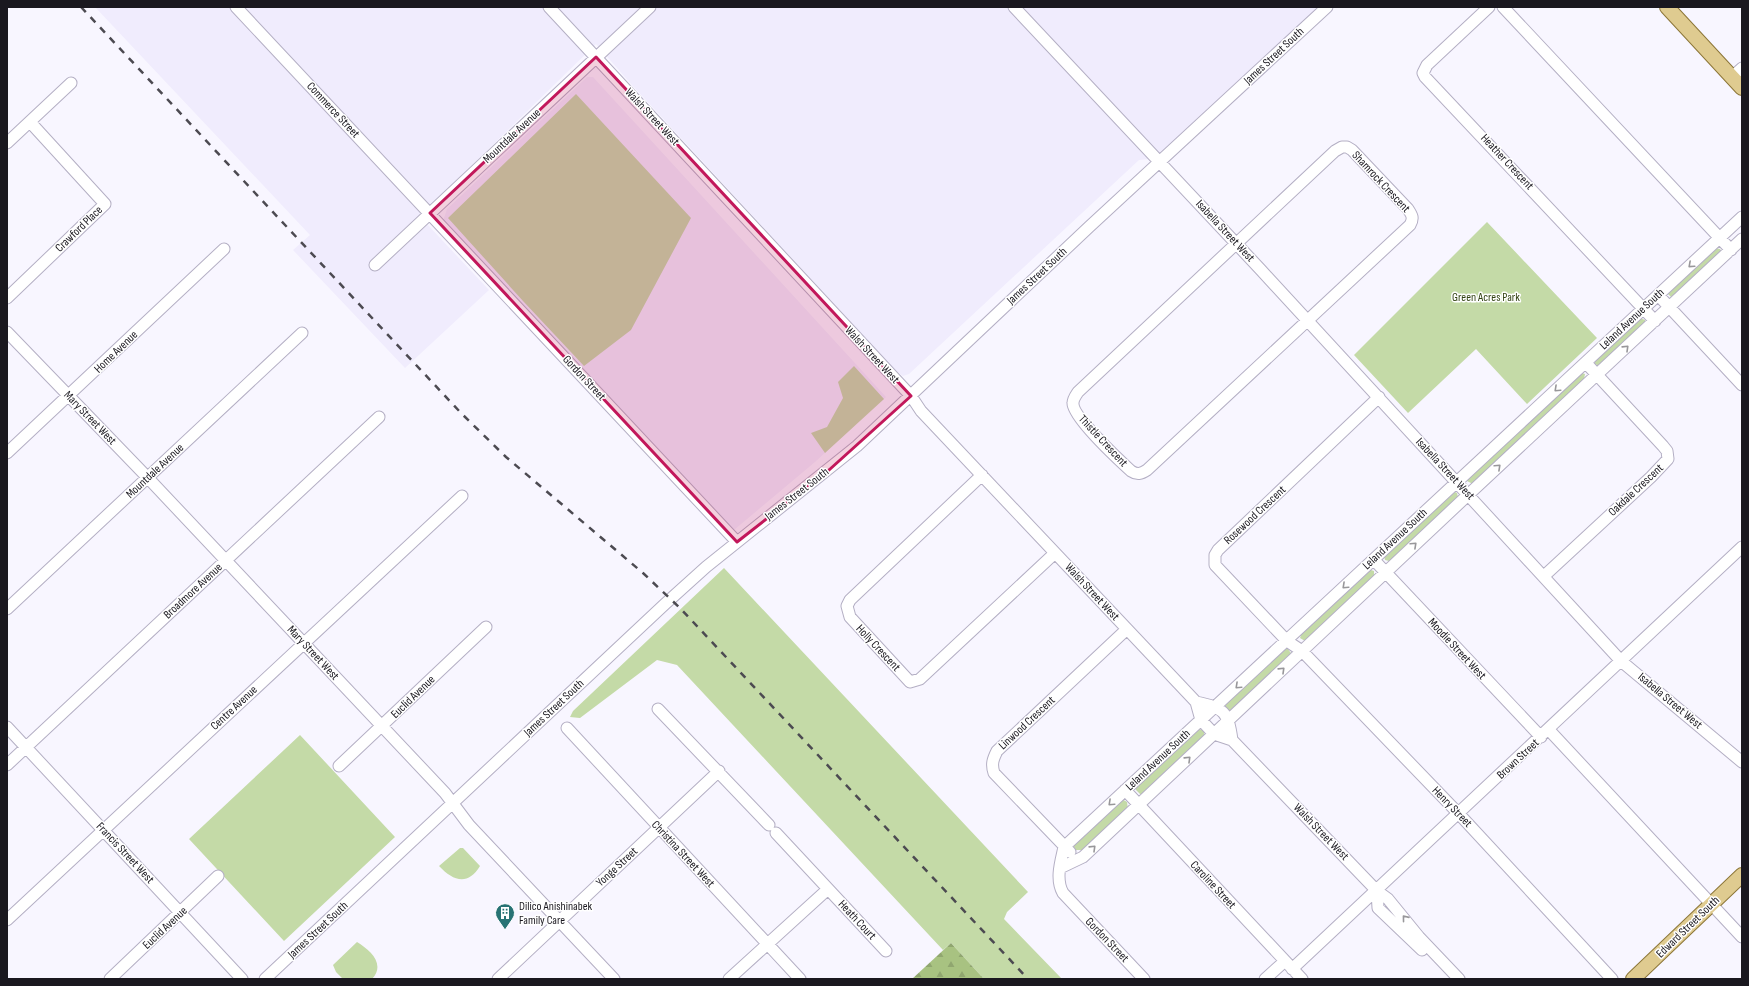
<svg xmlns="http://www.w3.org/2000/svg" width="1749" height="986" font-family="'Sofia Sans Condensed',sans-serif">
  <defs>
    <pattern id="forest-firs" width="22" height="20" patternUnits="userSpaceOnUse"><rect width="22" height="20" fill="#a8c281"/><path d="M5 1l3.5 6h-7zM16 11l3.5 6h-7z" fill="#90a66f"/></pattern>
  </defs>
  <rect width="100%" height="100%" fill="#f8f6ff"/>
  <path fill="#f0ecfd" d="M95,7H1334L1169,157L1139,160L909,374L903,376L896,371L631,84L596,44L418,218L426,223L489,290L405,368L293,250L310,235Z
    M587,77H593L886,397L815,462L734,530L730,529L443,221L447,209Z"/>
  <path fill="#c4daa7" d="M576,94L691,218L631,330L584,366L523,301L448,218Z
    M1487,222L1597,338L1527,404L1476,349L1408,413L1354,355Z
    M1716,248L1720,249L1722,252L1671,297L1668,294L1669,292Z
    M1640,318L1645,320L1646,323L1599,366L1595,364V360Z
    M854,366L884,399L825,453L811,433L827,427L843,398L838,382Z
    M1582,373L1585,374L1584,379L1473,484L1467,481V479Z
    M1455,492L1457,493L1458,497L1391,560L1389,561L1385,560L1384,556Z
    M724,568L1028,892L1007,912L1004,919L1062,979H984L951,943L943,950L677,665L657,660L580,718L570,717L573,711Z
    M1371,570L1374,571V576L1305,641L1300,638L1302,633Z
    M1287,648L1291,653L1289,657L1231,711L1227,709L1225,706L1226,703Z
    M1197,728L1204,731V737L1143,794H1140L1136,790V787Z
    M300,735L395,837L284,941L189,839Z
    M1122,799L1127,802L1128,809L1082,850H1075L1073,844Z
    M460,848H463L480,866C468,886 453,881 439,866Z
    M357,942C370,950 386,964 372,979H343L336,972L333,965Z"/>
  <path fill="url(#forest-firs)" d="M951,943L984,979H912Z"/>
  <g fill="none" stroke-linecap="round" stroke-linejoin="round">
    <defs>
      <path id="minor" d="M236,7L737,542
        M549,7L911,396L921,411L1196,702L1201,720L1214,734L1232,740C1228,711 1224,708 1196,702
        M1014,7L1260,269L1621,661L1742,762
        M1489,7L1427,65L1423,73L1425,77L1655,321
        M1503,7L1731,250
        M1732,77L1742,68
        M7,143L71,83
        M1342,147H1347L1352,150L1408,209C1412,215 1414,218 1410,225L1147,470C1141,474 1137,475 1131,471C1119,460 1072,416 1073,403C1073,399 1076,395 1078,392L1335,151Z
        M375,265L650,7
        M1658,295L1742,385
        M7,298L105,204L30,122
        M7,332L148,478L445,793L469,825L614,979
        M1379,397L1218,550L1215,555V565L1287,641L1302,651L1459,814L1612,979
        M7,453L224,249
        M982,475L850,600L847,606L850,617L910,682L920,679L1055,553
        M1374,560L1541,737
        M1544,576L1651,477L1668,459L1667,451L1663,446L1586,363
        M7,609L302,333
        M658,709L769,825
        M7,727L242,979
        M567,728L800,979
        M1549,730L1742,937
        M1232,740L1377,891L1388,899L1419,937L1459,979
        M7,765L379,417
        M339,766L486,627
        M1125,790L1302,979
        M776,833L886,951
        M1070,852L994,773C991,764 993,759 997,751L1127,629
        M1060,868L1083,857L1469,494L1742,239
        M1377,891L1378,908L1422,950
        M7,920L462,496
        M1292,969L1742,547
        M110,979L218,876
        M265,979L665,604L706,567L857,446L1089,227L1327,7
        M498,979L719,771
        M729,979L828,889
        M1144,979L1063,893C1055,879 1061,861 1064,847L1742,217
        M1265,979L1285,961"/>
      <path id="major" d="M1667,7L1742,88
        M1633,979L1742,875"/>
    </defs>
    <use href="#minor" stroke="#b4afc4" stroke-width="13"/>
    <use href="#major" stroke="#8c7638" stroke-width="16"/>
    <use href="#minor" stroke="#fff" stroke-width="11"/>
    <use href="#major" stroke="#dfcb90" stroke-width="14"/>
    <path stroke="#4c4a51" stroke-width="2.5" stroke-dasharray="7 7" stroke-linecap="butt" d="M81,7L461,413L506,457L643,573L680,608L1028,979"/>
  </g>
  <defs><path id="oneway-chevron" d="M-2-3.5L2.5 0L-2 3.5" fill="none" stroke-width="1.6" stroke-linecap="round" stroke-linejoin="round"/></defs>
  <g stroke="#98979a">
    <use href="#oneway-chevron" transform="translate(1691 265) rotate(138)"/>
    <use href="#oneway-chevron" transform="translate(1626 348) rotate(-44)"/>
    <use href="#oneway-chevron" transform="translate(1557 389) rotate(137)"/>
    <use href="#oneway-chevron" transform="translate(1498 467) rotate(-43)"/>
    <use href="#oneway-chevron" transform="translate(1414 545) rotate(-43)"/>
    <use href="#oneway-chevron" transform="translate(1345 586) rotate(137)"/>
    <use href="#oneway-chevron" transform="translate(1282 670) rotate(-44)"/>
    <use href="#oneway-chevron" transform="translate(1238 686) rotate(137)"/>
    <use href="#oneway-chevron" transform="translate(1188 759) rotate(-44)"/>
    <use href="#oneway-chevron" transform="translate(1111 803) rotate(137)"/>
    <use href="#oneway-chevron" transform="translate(1093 848) rotate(-44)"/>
    <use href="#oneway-chevron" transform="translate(1405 918) rotate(-129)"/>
  </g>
  <path fill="#c2185b" fill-opacity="0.2" stroke="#c2185b" stroke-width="3" stroke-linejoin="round" d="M596,57L911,396L829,470L737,542L430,213Z"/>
  <defs>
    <symbol id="building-pin" viewBox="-11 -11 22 30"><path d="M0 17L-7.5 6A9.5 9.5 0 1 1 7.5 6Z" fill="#287374" stroke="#fff"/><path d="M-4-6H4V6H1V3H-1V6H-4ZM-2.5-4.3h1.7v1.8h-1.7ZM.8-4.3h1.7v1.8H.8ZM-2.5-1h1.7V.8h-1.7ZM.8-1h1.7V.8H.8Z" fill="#fff"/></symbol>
  </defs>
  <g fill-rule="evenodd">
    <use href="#building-pin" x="494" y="902" width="22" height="30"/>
  </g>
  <g text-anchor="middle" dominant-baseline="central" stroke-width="3" stroke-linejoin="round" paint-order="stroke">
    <g font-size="12" fill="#1a181f" stroke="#fff">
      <text transform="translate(1274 56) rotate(-43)">James Street South</text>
      <text transform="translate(333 110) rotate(47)">Commerce Street</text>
      <text transform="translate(652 117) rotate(47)">Walsh Street West</text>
      <text transform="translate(512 136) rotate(-43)">Mountdale Avenue</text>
      <text transform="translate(1507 162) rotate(47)">Heather Crescent</text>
      <text transform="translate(1381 182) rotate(47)">Shamrock Crescent</text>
      <text transform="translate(79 229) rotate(-44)">Crawford Place</text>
      <text transform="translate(1225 231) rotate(47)">Isabella Street West</text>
      <text transform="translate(1037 276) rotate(-43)">James Street South</text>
      <text transform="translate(1632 319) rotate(-43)">Leland Avenue South</text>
      <text transform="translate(116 352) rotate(-44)">Home Avenue</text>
      <text transform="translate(872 355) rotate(47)">Walsh Street West</text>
      <text transform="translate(584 378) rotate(47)">Gordon Street</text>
      <text transform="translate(90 418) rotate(46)">Mary Street West</text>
      <text transform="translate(1103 441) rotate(47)">Thistle Crescent</text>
      <text transform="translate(1445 469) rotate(47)">Isabella Street West</text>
      <text transform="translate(155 471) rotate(-43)">Mountdale Avenue</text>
      <text transform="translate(1636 490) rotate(-43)">Oakdale Crescent</text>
      <text transform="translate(797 494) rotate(-38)">James Street South</text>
      <text transform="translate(1255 515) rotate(-43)">Rosewood Crescent</text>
      <text transform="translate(1395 539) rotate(-43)">Leland Avenue South</text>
      <text transform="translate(193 591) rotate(-43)">Broadmore Avenue</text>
      <text transform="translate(1092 592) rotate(47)">Walsh Street West</text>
      <text transform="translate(878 648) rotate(47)">Holly Crescent</text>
      <text transform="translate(1457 649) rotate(47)">Moodie Street West</text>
      <text transform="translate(313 653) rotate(47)">Mary Street West</text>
      <text transform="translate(413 697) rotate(-44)">Euclid Avenue</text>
      <text transform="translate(1670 701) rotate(40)">Isabella Street West</text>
      <text transform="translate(234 708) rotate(-43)">Centre Avenue</text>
      <text transform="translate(554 708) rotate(-43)">James Street South</text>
      <text transform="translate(1027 723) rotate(-43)">Linwood Crescent</text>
      <text transform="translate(1518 759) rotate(-43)">Brown Street</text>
      <text transform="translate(1158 760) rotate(-43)">Leland Avenue South</text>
      <text transform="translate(1452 807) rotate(46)">Henry Street</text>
      <text transform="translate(1321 832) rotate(46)">Walsh Street West</text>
      <text transform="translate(125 853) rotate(47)">Francis Street West</text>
      <text transform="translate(683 854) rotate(47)">Christina Street West</text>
      <text transform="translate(617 867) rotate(-43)">Yonge Street</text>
      <text transform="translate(1213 885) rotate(47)">Caroline Street</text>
      <text transform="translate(857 920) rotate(47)">Heath Court</text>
      <text transform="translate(1688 927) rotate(-44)">Edward Street South</text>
      <text transform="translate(165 928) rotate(-43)">Euclid Avenue</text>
      <text transform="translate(318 930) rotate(-43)">James Street South</text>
      <text transform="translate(1107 940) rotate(46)">Gordon Street</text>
    </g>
    <g font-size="12" fill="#324213" stroke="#fff">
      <text x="1486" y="297">Green Acres Park</text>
    </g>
    <g font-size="12" fill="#1a181f" stroke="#fff" text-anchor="start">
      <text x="519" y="906">Dilico Anishinabek<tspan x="519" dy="14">Family Care</tspan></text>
    </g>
  </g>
  <rect width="1749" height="986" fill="none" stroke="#1a181f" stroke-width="16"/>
</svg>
